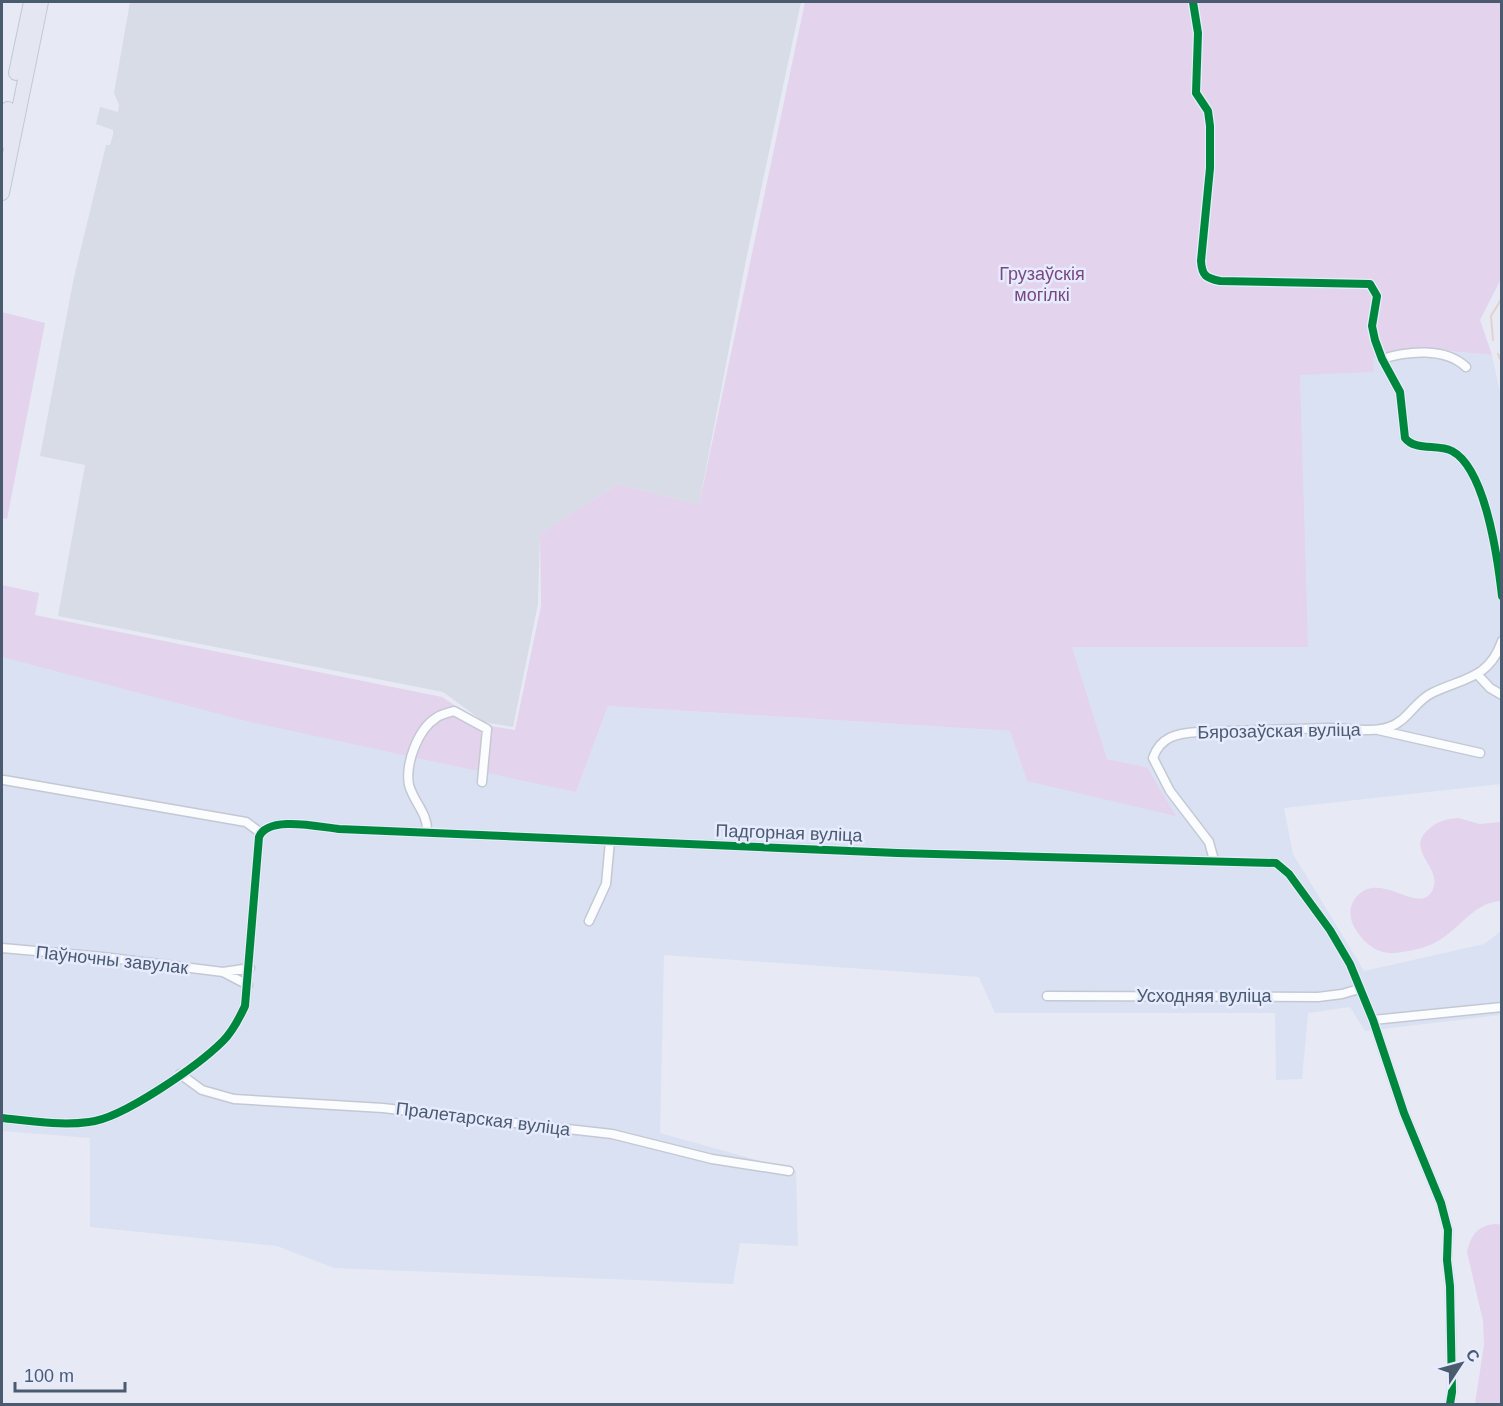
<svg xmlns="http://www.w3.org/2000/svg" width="1503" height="1406" font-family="Arial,sans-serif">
  <rect width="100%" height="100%" fill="#e7eaf4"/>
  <path fill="#dae1f2" d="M1417,348L1492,355L1502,402L1501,784L1284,808L1293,854L1364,971L1484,944L1501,931V1015L1365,1031L1350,1007L1308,1013L1302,1079L1276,1080L1275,1013H995L979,977L664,955L660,1133L796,1171L798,1246L740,1243L733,1284L334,1268L277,1246L90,1227V1138L2,1131V656L576,792L608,706L1010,731L1027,781L1147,767L1107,759L1072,647H1307L1300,374L1373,372L1372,358Z"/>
  <path fill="#d8dce6" d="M130,2H801L747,255L699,505L618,484L540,534L538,604L513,727L484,722L443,692L58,616L85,465L40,456L74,277L106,145H110L113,135V130L96,124L100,107L118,112L119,105L114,93Z"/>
  <path fill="#e3d3ec" d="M805,2H1501V279L1480,320L1492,355L1417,348L1373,358L1374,372L1300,375L1308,647H1072L1107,759L1147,767L1176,816L1027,781L1010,731L608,706L576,792L250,722L2,657V585L39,593L35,615L442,697L485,725L515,730L541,606L540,534L618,484L699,505Z
    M2,312L45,323L7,519L2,518Z
    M1458,818L1480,824L1501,822V901C1475,902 1462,926 1441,939C1429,947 1416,950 1402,952C1390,955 1377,952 1368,944C1361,938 1355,930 1352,922C1349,912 1350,904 1357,896C1381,870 1419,916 1432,891C1445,868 1403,851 1429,829C1438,821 1446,819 1458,818Z
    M1496,1224L1502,1225L1501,1404H1475L1484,1345L1483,1321L1467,1252C1471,1235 1478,1225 1496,1224Z"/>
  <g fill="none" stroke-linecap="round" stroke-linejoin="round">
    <path stroke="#e4d1c9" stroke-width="2" d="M1493,340L1491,316L1502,298
      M1498,354L1502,363"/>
    <defs>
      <path id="street" d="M1193,2L1198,33L1196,93L1208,111L1210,126V168L1201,261C1202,276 1206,278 1220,281L1370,284L1377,296L1372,326L1375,340L1382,359L1400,392L1405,438C1415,451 1437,444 1452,451C1486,469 1498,561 1502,596
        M1382,359C1407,351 1445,347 1466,367
        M1477,674L1490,688L1502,695
        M1378,730L1480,753
        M4,780L246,822L261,833
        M427,832C428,813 414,803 409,785C405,764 418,729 436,718C441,714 448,713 454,711L487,729L482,782
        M1214,860L1209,842L1170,791L1153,758C1160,737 1177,733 1198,732C1242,731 1286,729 1330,728C1349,728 1371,733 1389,727C1408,721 1415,701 1432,693C1463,678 1489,679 1502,641
        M589,921L606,884L610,841
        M2,948L103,957L223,972L248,985
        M223,972L250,968
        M1047,996L1318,997L1342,994L1359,989
        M1373,1020L1502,1007
        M180,1074L202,1090L234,1099L383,1108L612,1134L712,1159L789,1171
        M2,1118C30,1121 61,1126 89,1122C122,1119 199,1065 223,1041C233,1031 239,1019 245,1006L259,837C268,815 319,827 339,829L897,853L1276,863L1289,874L1330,930L1350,964L1373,1020L1404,1113L1441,1203L1448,1230L1447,1260L1450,1286L1452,1392L1450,1404"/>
      <path id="primary" d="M16,73L31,2
        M2,141L8,109
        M2,193L41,2"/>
    </defs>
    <use href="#street" stroke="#c3c8d3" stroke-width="11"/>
    <use href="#primary" stroke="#c1c8d1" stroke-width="16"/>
    <use href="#street" stroke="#fbfcfd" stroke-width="8"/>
    <use href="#primary" stroke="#e4e6f1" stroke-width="14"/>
    <defs>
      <path id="cycleway" d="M1193,2L1198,33L1196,93L1208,111L1210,126V168L1201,261C1202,276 1206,278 1220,281L1370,284L1377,296L1372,326L1375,340L1382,359L1400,392L1405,438C1415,451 1437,444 1452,451C1486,469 1498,561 1502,596
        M2,1118C30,1121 61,1126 89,1122C122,1119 199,1065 223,1041C233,1031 239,1019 245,1006L259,837C268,815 319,827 339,829L897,853L1276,863L1289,874L1330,930L1350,964L1373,1020L1404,1113L1441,1203L1448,1230L1447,1260L1450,1286L1452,1392L1450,1404"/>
    </defs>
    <use href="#cycleway" stroke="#e7ebfe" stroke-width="11"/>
    <use href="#cycleway" stroke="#00873e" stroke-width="8"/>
  </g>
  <g text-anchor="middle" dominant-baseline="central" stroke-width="5" stroke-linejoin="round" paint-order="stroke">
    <g font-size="18" fill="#7b4880" stroke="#e7ebfe">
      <text x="1042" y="274">Грузаўскія<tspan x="1042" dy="21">могілкі</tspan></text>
    </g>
    <g font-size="18" fill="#4a5b70" stroke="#e7ebfe">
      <text transform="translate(1279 731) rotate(-1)">Бярозаўская вуліца</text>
      <text transform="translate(789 833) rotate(2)">Падгорная вуліца</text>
      <text transform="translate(112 960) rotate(6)">Паўночны завулак</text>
      <text x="1204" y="996">Усходняя вуліца</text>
      <text transform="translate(483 1119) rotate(7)">Пралетарская вуліца</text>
    </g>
  </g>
  <rect width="1503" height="1406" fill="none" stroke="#4a5b70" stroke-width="6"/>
  <g transform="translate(1461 1364) rotate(54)" stroke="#e7ebfe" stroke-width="4.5" paint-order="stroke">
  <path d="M0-4.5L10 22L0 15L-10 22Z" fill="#4a5b70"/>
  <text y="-9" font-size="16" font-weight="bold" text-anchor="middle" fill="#4a5b70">С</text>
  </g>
  <path d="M15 1382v9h110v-9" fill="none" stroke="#4a5b70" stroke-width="3"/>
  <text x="24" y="1382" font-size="18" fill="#4a5b70" stroke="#e7ebfe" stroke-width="4.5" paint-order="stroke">100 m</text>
</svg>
